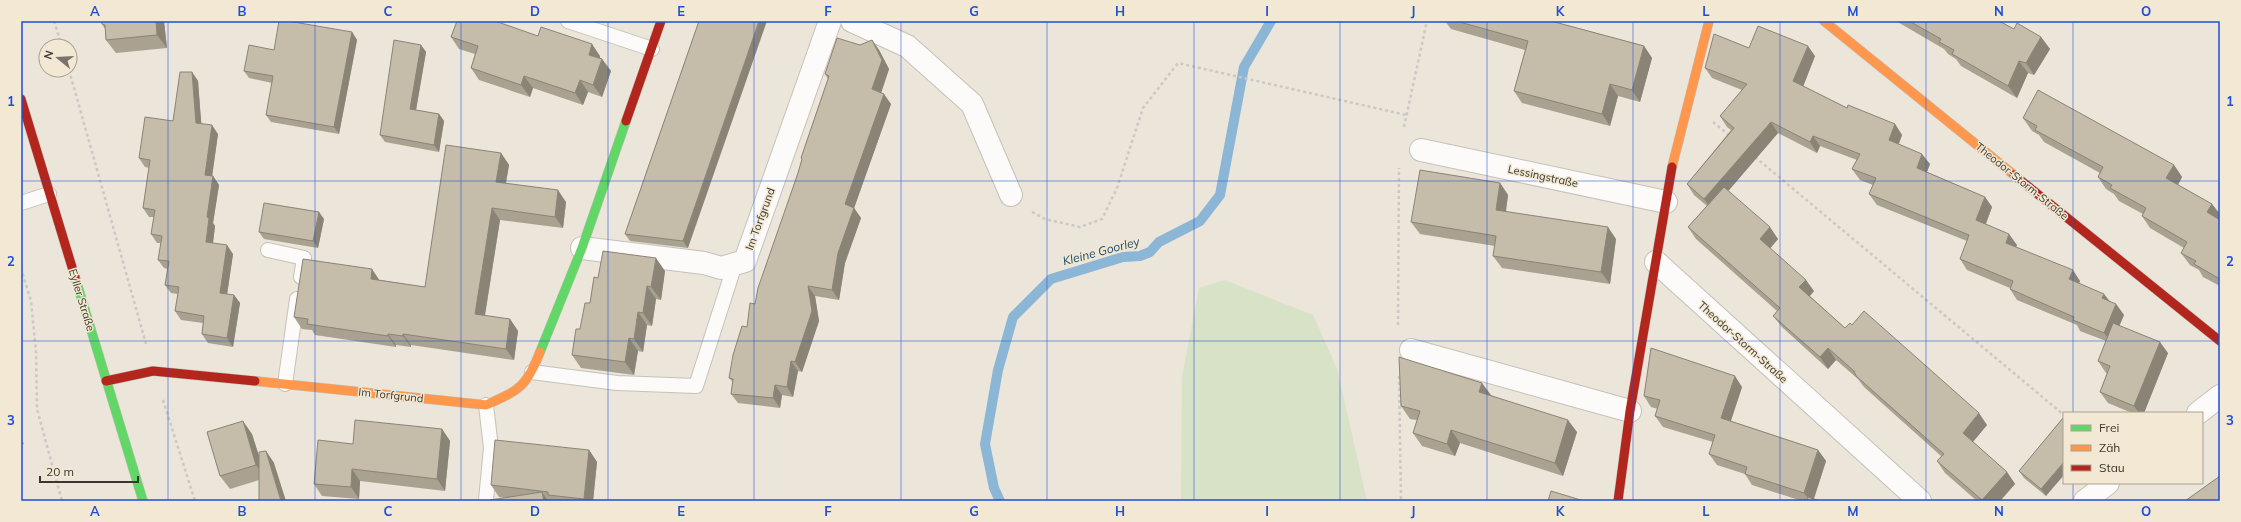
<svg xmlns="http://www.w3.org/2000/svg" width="2241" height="522" font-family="Mulish,sans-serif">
  <rect width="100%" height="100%" fill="#ebe5da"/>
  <path fill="#d7e2c6" d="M1225,280L1313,315L1337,369L1367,501H1181L1182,377L1199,288Z"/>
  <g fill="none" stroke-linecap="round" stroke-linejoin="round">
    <path stroke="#8cb6d5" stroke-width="10" d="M1000,501L994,488L985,444L998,370L1013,317L1051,279L1123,257L1140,256L1150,252L1159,242L1200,221L1220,195L1244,67L1271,21"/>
    <defs>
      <path id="lane" d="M568,21L652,49
        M21,203L49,194
        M268,250L304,258L301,277
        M532,372L617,383L696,386L735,264
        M285,384L297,299
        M486,405L491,448L486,500"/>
      <path id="street" d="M852,21L907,46L972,104L1011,195
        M1421,150L1666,202
        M582,248L704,263L721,268L745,261L830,21
        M1656,262L1920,501
        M1411,350L1630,411
        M2198,413L2220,396
        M2085,501L2108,483"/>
      <path id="fast" d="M75,277L143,501
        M540,352L582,248L626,121"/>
      <path id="slow" d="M1824,21L2014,175
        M1672,167L1709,21
        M255,381L486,405C519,390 526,388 540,352"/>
      <path id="jam" d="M21,99L75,277
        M626,121L661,21
        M2014,175L2220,341
        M106,381L153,371L255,381
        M1618,501L1630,411L1672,167"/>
    </defs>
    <use href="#lane" stroke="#c6c2b9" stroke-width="16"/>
    <use href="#street" stroke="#c6c2b9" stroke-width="24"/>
    <use href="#fast" stroke="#c6c2b9" stroke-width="10"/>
    <use href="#slow" stroke="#c6c2b9" stroke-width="10"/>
    <use href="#jam" stroke="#c6c2b9" stroke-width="10"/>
    <path stroke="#cbc8c5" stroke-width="2.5" stroke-dasharray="3 3" stroke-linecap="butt" d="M54,21L62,46
      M69,70L146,344
      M1713,122L1730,136
      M1404,127L1427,21
      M1755,157L2064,415
      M1032,212L1045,219L1080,227L1102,219L1117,188L1143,108L1178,63L1406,115
      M21,268L31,301L36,352L37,409L62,501
      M1398,325L1399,168
      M1399,376L1401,501
      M163,400L195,501"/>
    <use href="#lane" stroke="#fcfbf9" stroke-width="14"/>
    <use href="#street" stroke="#fcfbf9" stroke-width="22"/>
    <use href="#fast" stroke="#63d668" stroke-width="9"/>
    <use href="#slow" stroke="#ff974d" stroke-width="9"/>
    <use href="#jam" stroke="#b3261e" stroke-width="9"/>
  </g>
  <path fill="#a9a291" d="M101,21H164L167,48L116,53L106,40L105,29L102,24Z
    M699,21L688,248L630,241L625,234Z
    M1445,21H1551L1644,46L1652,58L1640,102L1618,96L1610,126L1522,103L1514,91L1525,50L1451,29Z
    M1896,21H1999L2014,29L2041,37L2050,49L2034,75L2028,73L2017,98L1961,66L1956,59L1948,54L1944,49Z
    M352,32L357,40L339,134L271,122L266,115L272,83L249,78L244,71L274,50Z
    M538,36L600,56V58L602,59L611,71L602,97L588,92L583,105L533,88L530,97L479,80L471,68L475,54L459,49L451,37Z
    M872,40L879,50L889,69L881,93L891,104L854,208L861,218L845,263L839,300L815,296L819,321L802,372L798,371L793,397L782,395L780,408L738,403L731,394L733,382L729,378L747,327L755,304L802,160L801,158L828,79L825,74L860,45Z
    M421,45L426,52L416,110L439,114L444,121L439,152L385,142L380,135Z
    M1749,48L1815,56L1803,86L1847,108L1895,124L1902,135L1899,144L1930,164L1927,172L1985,197L1992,207L1986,224L2017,245L2016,247L2080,281L2079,283L2110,302L2116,304L2124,315L2119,326L2168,353L2144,413H2132L2108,403L2100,392L2107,373H2106L2098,361L2106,341L2080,331L2077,325L2017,300L2010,289V288L1967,270L1960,259L1967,241L1877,205L1869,194L1873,185L1860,180L1852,169L1857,160L1820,146L1817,153L1778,133L1728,191L1778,239L1770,248L1814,291L1810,296L1845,328L1987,425L1973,442L2007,472L2015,484L2000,501H1977L1945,473L1937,461L1941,456L1864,387L1858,379L1836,360L1828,369L1782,327L1773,316L1777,311L1696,239L1688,227L1707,206L1694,195L1687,184L1731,130L1727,127L1720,116L1742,90L1712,78L1705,68Z
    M192,72L198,81L201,124L218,134L212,176H213L219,185L213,223L215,226L213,243L233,254L227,294L234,295L240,303L233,347L208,343L202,334L203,323L181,320L175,311L178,294L171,293L165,285L168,269L164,268L158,260L161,243H157L151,234L154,217H149L143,208L149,168L145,167L139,158L173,121Z
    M2023,118L2174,165L2182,177L2178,185L2220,220V286L2203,277L2199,270L2190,265L2181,253L2184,248L2150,228L2142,216L2143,214L2119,201L2114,194L2106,189L2098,177L2100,173L2044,142L2039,135L2032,131Z
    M501,153L509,165L506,183L566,202L563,228L500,220L485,316L510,319L518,331L514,360L411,345V347L396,345V347L315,335L312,330L302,329L294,317L380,280L425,287Z
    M1500,183L1508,195L1506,212L1616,239L1610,284L1502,268L1493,256L1495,246L1420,234L1411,222Z
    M324,219L318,248L264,239L259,232Z
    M665,271L661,300L656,299L652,326L647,325L643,352L638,351L634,375L581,368L572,355L598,278Z
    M1742,387L1731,421L1818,450L1826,461L1814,499L1820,501H1802L1752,485L1745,474L1717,465L1709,454L1713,442L1663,427L1655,416L1658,409L1651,407L1644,396Z
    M1491,395L1577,432L1563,476L1460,443L1455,456L1422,446L1413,433L1417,420L1410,419L1401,406Z
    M2063,418L2046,496L2024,478L2019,471Z
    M442,429L450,441L445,491L360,481L359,499L322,496L314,484L353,444Z
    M252,434L259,457L266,451L274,463L259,480L230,489L220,476Z
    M21,438L24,444L21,445Z
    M589,450L597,462L593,501H490L506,498L499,497L491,485Z"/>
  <path fill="#8a8476" d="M156,21H164L167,48L157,35Z
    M759,21H767L688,248L683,241Z
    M352,32L357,40L339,134L334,127Z
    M2041,37L2050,49L2034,75L2026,63Z
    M872,40L879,50L889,69L879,99L872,89Z
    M592,44L600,56L597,67L589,55Z
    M421,45L426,52L415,116L410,109Z
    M1644,46L1652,58L1640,102L1632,90Z
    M1808,46L1815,56L1801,92L1793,81Z
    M602,59L611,71L602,97L593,85Z
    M2019,61L2028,73L2017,98L2008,86Z
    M192,72L198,81L202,132L196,123Z
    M524,76L533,88L530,97L521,85Z
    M580,80L588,92L583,105L575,93Z
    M1610,84L1618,96L1610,126L1602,114Z
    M884,94L891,104L852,214L845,204Z
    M439,114L444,121L439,152L434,145Z
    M1771,122L1778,133L1712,210L1704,199Z
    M1895,124L1902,135L1896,150L1889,140Z
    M212,125L218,134L211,184L205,175Z
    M1813,136L1820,146L1817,153L1810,142Z
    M501,153L509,165L504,193L496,182Z
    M1922,154L1930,164L1924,179L1917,168Z
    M2174,165L2182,177L2175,190L2166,178Z
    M213,176L219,185L213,223L215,226L212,251L206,242L207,217Z
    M1500,183L1508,195L1504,223L1496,210Z
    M558,190L566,202L563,228L555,217Z
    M1985,197L1992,207L1983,231L1976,220Z
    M2212,204L2220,214V218L2216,225L2207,212Z
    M492,208L500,220L483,326L475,314Z
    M854,208L861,218L845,263L839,300L832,290L838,253Z
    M319,212L324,219L318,248L313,241Z
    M1608,227L1616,239L1610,284L1601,272Z
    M1770,227L1778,239L1768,251L1760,239Z
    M2009,234L2017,245L2013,253L2006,243Z
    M227,245L233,254L226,302L220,293Z
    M656,258L665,271L661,300L651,287Z
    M372,269L380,281L371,279Z
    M2073,270L2080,281L2076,290L2069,279Z
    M1806,280L1814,291L1807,299L1799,287Z
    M647,286L656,299L652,326L643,313Z
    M808,286L815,296L819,321L802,372L795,362Z
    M2104,294L2112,304L2102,298Z
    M234,295L240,303L233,347L227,338Z
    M2116,304L2124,315L2112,343L2104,333Z
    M638,312L647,325L643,352L634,339Z
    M510,319L518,331L514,360L506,349Z
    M388,334L396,345V347L388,336Z
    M403,334L411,345V347L403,336Z
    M629,338L638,351L634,375L625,362Z
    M2160,342L2168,353L2144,413H2139L2134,406Z
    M1828,348L1836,360L1828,369L1820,357Z
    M791,361L798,371L793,397L787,387Z
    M1735,376L1742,387L1728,429L1721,418Z
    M1482,383L1491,395L1488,405L1479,392Z
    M775,385L782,395L780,408L773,398Z
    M1979,413L1987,425L1971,444L1963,433Z
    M1568,420L1577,432L1563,476L1555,463Z
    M243,421L252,434L266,478L256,465Z
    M442,429L450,441L445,491L437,479Z
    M1451,430L1460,443L1455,456L1447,444Z
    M589,450L597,462L593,501H585L584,499Z
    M1818,450L1826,461L1813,501H1810L1804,493Z
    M266,451L274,463L286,501H281Z
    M2064,462V475L2046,496L2041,489Z
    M352,469L360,481L359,499L351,487Z
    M2007,472L2015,484L2000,501H1982V500Z
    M542,492L548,501H544Z"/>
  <path fill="#c5bca9" stroke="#8a8476" d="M101,21H156L157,35L106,40L105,25L102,24Z
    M279,21H288L352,32L334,127L266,115L273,76L244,71L249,45L274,50Z
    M457,21H495L538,36L541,27L592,44L589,55L602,59L593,85L580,80L575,93L524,76L521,85L471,68L478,46L451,37Z
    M699,21H759L683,241L625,234Z
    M1456,21H1551L1644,46L1632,90L1610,84L1602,114L1514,91L1528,41Z
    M1909,21H1999L2014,29L2017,23L2041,37L2026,63L2019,61L2008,86L1952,54L1954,50L1939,42L1941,39Z
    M1758,26L1808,46L1793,81L1847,108L1848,105L1895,124L1889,140L1922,154L1917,168L1985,197L1976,220L2009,234L2006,243L2073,270L2069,279L2104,294L2102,298L2116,304L2104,333L2073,320L2074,317L2010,289L2013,281L1960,259L1969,235L1869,194L1876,178L1852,169L1860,154L1813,136L1810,142L1771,122L1704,199L1687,184L1734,128L1720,116L1747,84L1705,68L1714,34L1749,48Z
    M837,38L860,45L872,40L882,60L872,89L884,94L845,204L854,208L838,253L832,290L808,286L812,311L795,362L791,361L787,387L775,385L773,398L731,394L733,379L729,378L733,355L742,326L747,327L750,303L755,304L758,288L798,173L802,159L801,158L829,76L825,74Z
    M394,40L421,45L410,109L439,114L434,145L380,135Z
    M180,72H192L196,123L212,125L205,175L213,176L207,217L209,218L206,242L227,245L220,293L234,295L227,338L202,334L204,316L175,311L179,287L165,285L169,261L158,260L162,236L151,234L155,210L143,208L150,160L139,158L145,117L173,121Z
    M2038,90L2174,165L2166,178L2212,204L2207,212L2220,220V279L2194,264L2196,261L2181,253L2187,242L2142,216L2146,208L2110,188L2112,185L2098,177L2103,167L2035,130L2037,126L2023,118Z
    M446,145L501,153L496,182L558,190L555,217L492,208L475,314L510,319L506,349L403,334V336L388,334V336L307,324L308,319L294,317L303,259L372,269L371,279L425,287Z
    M1420,170L1500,183L1496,210L1608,227L1601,272L1493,256L1496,236L1411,222Z
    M1724,187L1770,227L1760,239L1806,280L1799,287L1845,328L1850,323L1852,325L1864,311L1979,413L1963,433L2007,472L1982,500L1937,461L1944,454L1856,376L1854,371L1828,348L1820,357L1773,316L1780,308L1688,227Z
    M264,203L319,212L313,241L259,232Z
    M603,251L656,258L651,287L647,286L643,313L638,312L634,339L629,338L625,362L572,355L576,329H580L585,303H590L594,277L598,278Z
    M2113,323L2160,342L2134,406L2100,392L2110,366L2098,361Z
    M1651,348L1735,376L1721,418L1818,450L1804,493L1745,474L1747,467L1709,454L1715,435L1655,416L1660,400L1644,396Z
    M1399,357L1482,383L1479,392L1568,420L1555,463L1451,430L1447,444L1413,433L1420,411L1401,406Z
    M2063,418L2064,419V462L2041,489L2019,471Z
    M355,420L442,429L437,479L352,469L351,487L314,484L318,440L353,444Z
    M243,421L256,465L220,476L207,432Z
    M495,440L589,450L584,499L548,495V492L491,485Z
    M266,451L281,501H259V452Z
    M2220,476V501H2185Z
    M1551,491L1584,501H1548Z
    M542,492L544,501H490V500Z
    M1808,497L1820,501H1807Z"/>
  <path fill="none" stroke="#1d4ed8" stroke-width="1" stroke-opacity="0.55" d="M168,21V501M315,21V501M461,21V501M608,21V501M754,21V501M901,21V501M1047,21V501M1194,21V501M1340,21V501M1487,21V501M1633,21V501M1780,21V501M1926,21V501M2073,21V413M21,181H2220M21,341H2220M2073,483V501"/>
  <g text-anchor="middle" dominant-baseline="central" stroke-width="3" stroke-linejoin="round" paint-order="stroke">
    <g font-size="11" fill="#3b372f" stroke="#f2e8d3">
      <text transform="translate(1543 176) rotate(12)">Lessingstraße</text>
      <text transform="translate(2022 181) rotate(39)">Theodor-Storm-Straße</text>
      <text transform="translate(760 219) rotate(-70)">Im Torfgrund</text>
      <text transform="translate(82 300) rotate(73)">Eyller Straße</text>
      <text transform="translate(1743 342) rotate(42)">Theodor-Storm-Straße</text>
      <text transform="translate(391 395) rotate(6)">Im Torfgrund</text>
    </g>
    <g font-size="12" font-style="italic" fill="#1c4c6e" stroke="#f2e8d3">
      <text transform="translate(1101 251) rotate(-15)">Kleine Goorley</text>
    </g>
  </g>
  <rect width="2241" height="522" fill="none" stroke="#f2e8d3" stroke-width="44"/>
  <rect x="2063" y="412" width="140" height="72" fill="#f2e8d3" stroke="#a9a191"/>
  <rect x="2071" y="425" width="20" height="6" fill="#63d668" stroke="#a9a191"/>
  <text x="2099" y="432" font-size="12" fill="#3b372f">Frei</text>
  <rect x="2071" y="445" width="20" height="6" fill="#ff974d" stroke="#a9a191"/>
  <text x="2099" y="452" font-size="12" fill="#3b372f">Zäh</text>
  <rect x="2071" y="465" width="20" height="6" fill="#b3261e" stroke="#a9a191"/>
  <text x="2099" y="472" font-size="12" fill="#3b372f">Stau</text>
  <g transform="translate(58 58) rotate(288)"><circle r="19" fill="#f2e8d3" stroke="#a9a191"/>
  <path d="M0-3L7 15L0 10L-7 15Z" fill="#79746b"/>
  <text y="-6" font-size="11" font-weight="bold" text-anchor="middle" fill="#3b372f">N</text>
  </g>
  <path d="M40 476v6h98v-6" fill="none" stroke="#3b372f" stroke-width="2"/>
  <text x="46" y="476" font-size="12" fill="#3b372f" stroke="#f2e8d3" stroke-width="3" paint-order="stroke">20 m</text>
  <rect x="22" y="22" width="2197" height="478" fill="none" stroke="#1d4ed8" stroke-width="1.5"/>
  <g font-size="13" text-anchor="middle" font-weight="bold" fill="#1d4ed8">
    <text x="95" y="16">A</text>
    <text x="242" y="16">B</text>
    <text x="388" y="16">C</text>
    <text x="535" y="16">D</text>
    <text x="681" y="16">E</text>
    <text x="828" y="16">F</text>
    <text x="974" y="16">G</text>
    <text x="1120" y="16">H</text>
    <text x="1267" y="16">I</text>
    <text x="1413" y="16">J</text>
    <text x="1560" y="16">K</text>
    <text x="1706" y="16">L</text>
    <text x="1853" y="16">M</text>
    <text x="1999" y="16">N</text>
    <text x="2146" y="16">O</text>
    <text x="11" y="106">1</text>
    <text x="2230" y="106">1</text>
    <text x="11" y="266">2</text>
    <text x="2230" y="266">2</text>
    <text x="11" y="425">3</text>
    <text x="2230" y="425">3</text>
    <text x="95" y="516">A</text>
    <text x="242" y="516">B</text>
    <text x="388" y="516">C</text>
    <text x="535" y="516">D</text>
    <text x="681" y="516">E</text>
    <text x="828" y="516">F</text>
    <text x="974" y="516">G</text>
    <text x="1120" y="516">H</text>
    <text x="1267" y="516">I</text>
    <text x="1413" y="516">J</text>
    <text x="1560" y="516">K</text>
    <text x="1706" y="516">L</text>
    <text x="1853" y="516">M</text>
    <text x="1999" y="516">N</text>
    <text x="2146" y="516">O</text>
  </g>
</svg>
